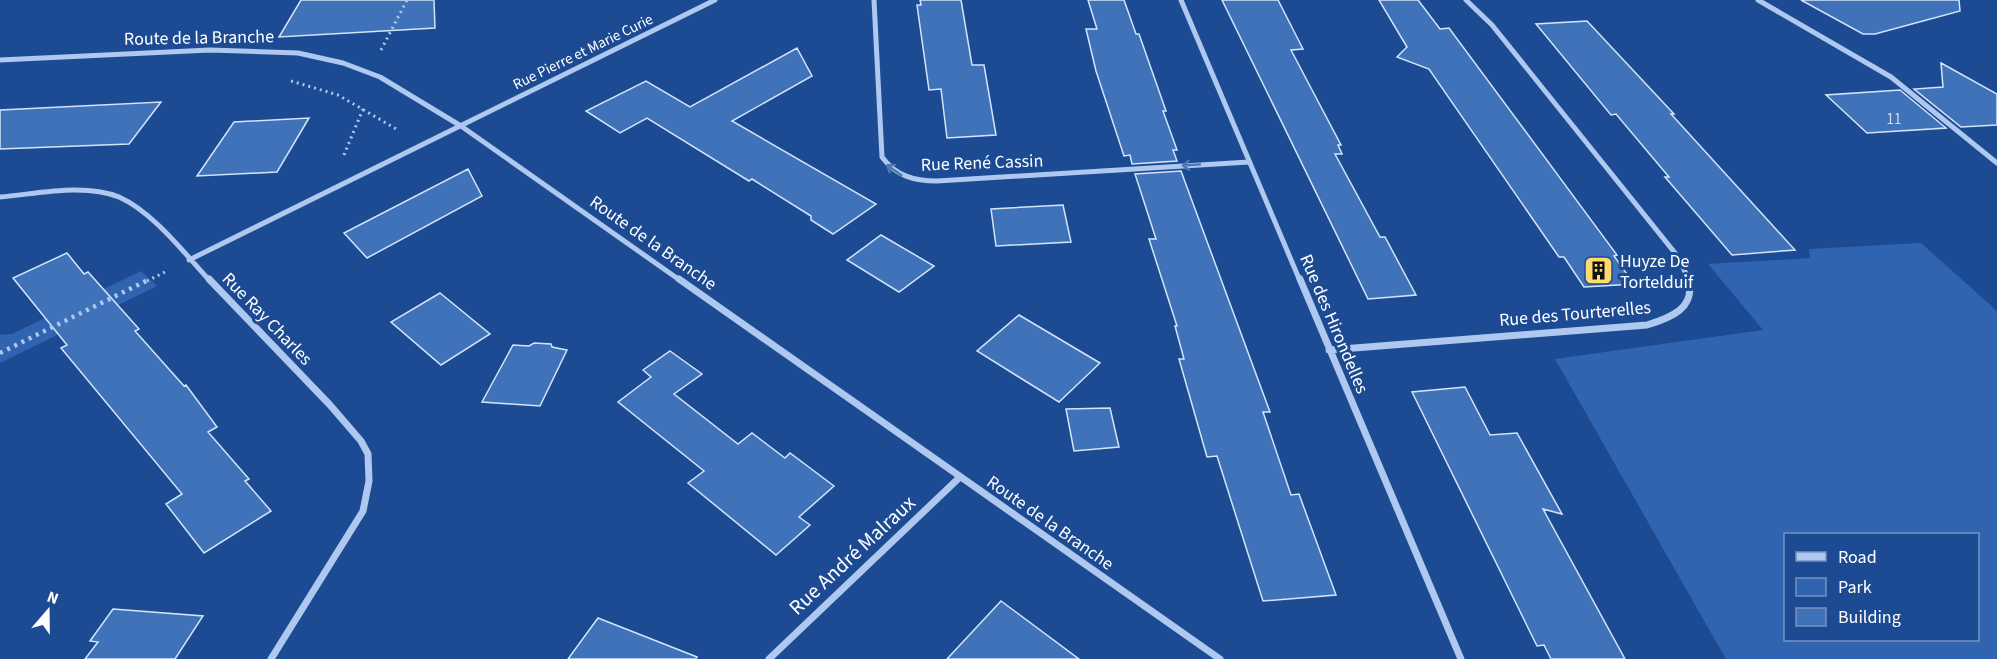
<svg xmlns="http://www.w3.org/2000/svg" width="1997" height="659" font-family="'Source Sans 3',sans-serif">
  <rect width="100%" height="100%" fill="#1c4b93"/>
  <path fill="#3064b1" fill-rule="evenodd" d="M1921,243L1997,311V659H1726L1555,359L1763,330L1708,264L1810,258L1809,249ZM1978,534V640H1786V534Z
    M141,271L157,286L0,363V335L12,334Z"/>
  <path fill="#4072b9" stroke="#d4e4fa" stroke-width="1.5" d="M301,0H434L435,28L279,37Z
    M920,0H961L972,65H984L996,135L947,138L941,89L929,90L917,5H921Z
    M1088,0H1124L1136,34H1139L1166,111H1163L1177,150H1173L1177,161L1132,164L1130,155L1124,156L1096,71L1086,29H1097Z
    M1222,0H1278L1303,49L1291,50L1341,145H1338L1342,154H1335L1380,237H1385L1416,295L1368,299Z
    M1379,0H1418L1440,29L1449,28L1617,255L1614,256L1634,284L1584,287L1564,257H1559L1429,69L1397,57L1407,47Z
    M1801,0H1959L1960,11L1875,34H1863Z
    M1587,21L1674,114H1671L1795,250L1732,255L1665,177H1669L1616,114L1611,115L1536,24Z
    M797,48L812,76L732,121L876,204L833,234L811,220V216L752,179L749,181L647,118L620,133L586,111L646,81L690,107Z
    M1941,63L1997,94V125L1961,127L1914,89L1943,87Z
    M1900,90L1946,128L1867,133L1826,95Z
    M161,102L129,144L0,149V110Z
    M309,118L277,172L197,176L234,122Z
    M468,169L482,196L367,258L344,233Z
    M1181,171L1270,412H1263L1291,495L1299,494L1336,595L1263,601L1217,456L1207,457L1179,359H1184L1175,326H1177L1149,239H1156L1135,174Z
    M1063,205L1071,242L996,246L991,209Z
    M881,235L934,266L899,292L847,260Z
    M67,253L84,274L88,272L139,329L135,331L184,386L186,385L217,427L208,432L249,479L245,481L271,511L204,553L166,504L182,494L61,348L67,345L13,278Z
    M440,293L490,334L441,365L391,322Z
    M1019,315L1100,363L1059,402L977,351Z
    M534,343L551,344L552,347L567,350L540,406L482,402L513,345L529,346Z
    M670,351L702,374L674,394L738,444L752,433L785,458L790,453L834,486L799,517L810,525L776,555L688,483L704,471L618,402L651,377L643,370Z
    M1465,387L1490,435L1517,433L1562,514L1543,509L1625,659H1551L1544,645L1537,646L1412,392Z
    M1110,408L1119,447L1074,451L1066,409Z
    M1001,601L1079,659H947Z
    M113,609L203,616L175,659H85L98,642L90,641Z
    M598,618L697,657L696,659H568Z"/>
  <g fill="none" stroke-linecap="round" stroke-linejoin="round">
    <path stroke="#aec8ef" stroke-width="3" stroke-dasharray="2 4" stroke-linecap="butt" d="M381,50L407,0
      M291,81L338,95L398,130
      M344,155L363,109
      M147,281L167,271"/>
    <path stroke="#aec8ef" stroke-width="4.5" stroke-dasharray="3 5" stroke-linecap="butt" d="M0,353L150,279"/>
    <path stroke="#aec8ef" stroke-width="5" d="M874,0L882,157C896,176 914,181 937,181L1249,162
      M1181,0L1300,281
      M1466,0L1492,25L1679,258L1689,281
      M1758,0L1891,77L1997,163
      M0,60L210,50L298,53L343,63L380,77L461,126L681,281
      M0,197C37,194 83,183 119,197C153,212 185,254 210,281
      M189,260L715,0"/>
    <path stroke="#aec8ef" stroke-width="7" d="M209,279L330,405L361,441L368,454L369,481L363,511L271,659
      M679,279L1220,659
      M1300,279L1461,659
      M1329,350L1647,325C1670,318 1697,308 1688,279
      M769,659L960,477"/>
  </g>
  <defs><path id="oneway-shaft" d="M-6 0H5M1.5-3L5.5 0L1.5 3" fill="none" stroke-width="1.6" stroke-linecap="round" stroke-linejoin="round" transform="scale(1.5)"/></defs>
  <g stroke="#4f77b3">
    <use href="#oneway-shaft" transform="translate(1191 165) rotate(176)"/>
    <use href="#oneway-shaft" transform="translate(894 170) rotate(-145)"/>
  </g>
  <defs>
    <symbol id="building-square" viewBox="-11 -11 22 22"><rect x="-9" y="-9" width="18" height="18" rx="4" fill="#ffda6c" stroke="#1c4b93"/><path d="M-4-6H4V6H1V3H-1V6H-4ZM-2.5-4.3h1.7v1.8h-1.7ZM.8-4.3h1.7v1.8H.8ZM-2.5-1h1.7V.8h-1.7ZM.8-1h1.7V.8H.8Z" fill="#111"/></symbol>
  </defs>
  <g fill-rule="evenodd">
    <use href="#building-square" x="1582" y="254" width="33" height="33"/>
  </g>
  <g text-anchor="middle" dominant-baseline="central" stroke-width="6" stroke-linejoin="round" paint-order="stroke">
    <g font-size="15" fill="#fff" stroke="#1c4b93">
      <text transform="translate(583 52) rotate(-26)">Rue Pierre et Marie Curie</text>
    </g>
    <g font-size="15" fill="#cfdcee">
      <text x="1894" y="119">11</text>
    </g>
    <g font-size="18" fill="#fff" stroke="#1c4b93">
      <text transform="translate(199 38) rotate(-1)">Route de la Branche</text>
      <text transform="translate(982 163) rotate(-2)">Rue René Cassin</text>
      <text transform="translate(653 243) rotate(35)">Route de la Branche</text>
      <text transform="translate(1575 314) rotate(-5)">Rue des Tourterelles</text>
      <text transform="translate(267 319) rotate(46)">Rue Ray Charles</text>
      <text transform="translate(1334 324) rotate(67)">Rue des Hirondelles</text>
      <text transform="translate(1050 523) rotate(35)">Route de la Branche</text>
    </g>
    <g font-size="18" fill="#fff" stroke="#1c4b93" text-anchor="start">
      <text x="1620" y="261">Huyze De<tspan x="1620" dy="21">Tortelduif</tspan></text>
    </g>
    <g font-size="21" fill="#fff" stroke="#1c4b93">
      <text transform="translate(852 555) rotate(-43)">Rue André Malraux</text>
    </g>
  </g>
  <rect x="1784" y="533" width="195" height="108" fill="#1c4b93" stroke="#7793be" stroke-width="1.5"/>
  <rect x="1796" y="552" width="30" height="9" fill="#aec8ef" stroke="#7793be" stroke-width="1.5"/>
  <text x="1838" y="563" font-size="18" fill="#ffffff">Road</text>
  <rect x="1796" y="578" width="30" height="18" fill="#3064b1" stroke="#7793be" stroke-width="1.5"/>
  <text x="1838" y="593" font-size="18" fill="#ffffff">Park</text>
  <rect x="1796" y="608" width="30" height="18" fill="#4072b9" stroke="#7793be" stroke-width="1.5"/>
  <text x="1838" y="623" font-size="18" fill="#ffffff">Building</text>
  <g transform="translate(48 611) rotate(20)" stroke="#1c4b93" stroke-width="4.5" paint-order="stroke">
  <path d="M0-4.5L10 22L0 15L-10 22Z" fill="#ffffff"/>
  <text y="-9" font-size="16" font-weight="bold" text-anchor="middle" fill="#ffffff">N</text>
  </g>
</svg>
